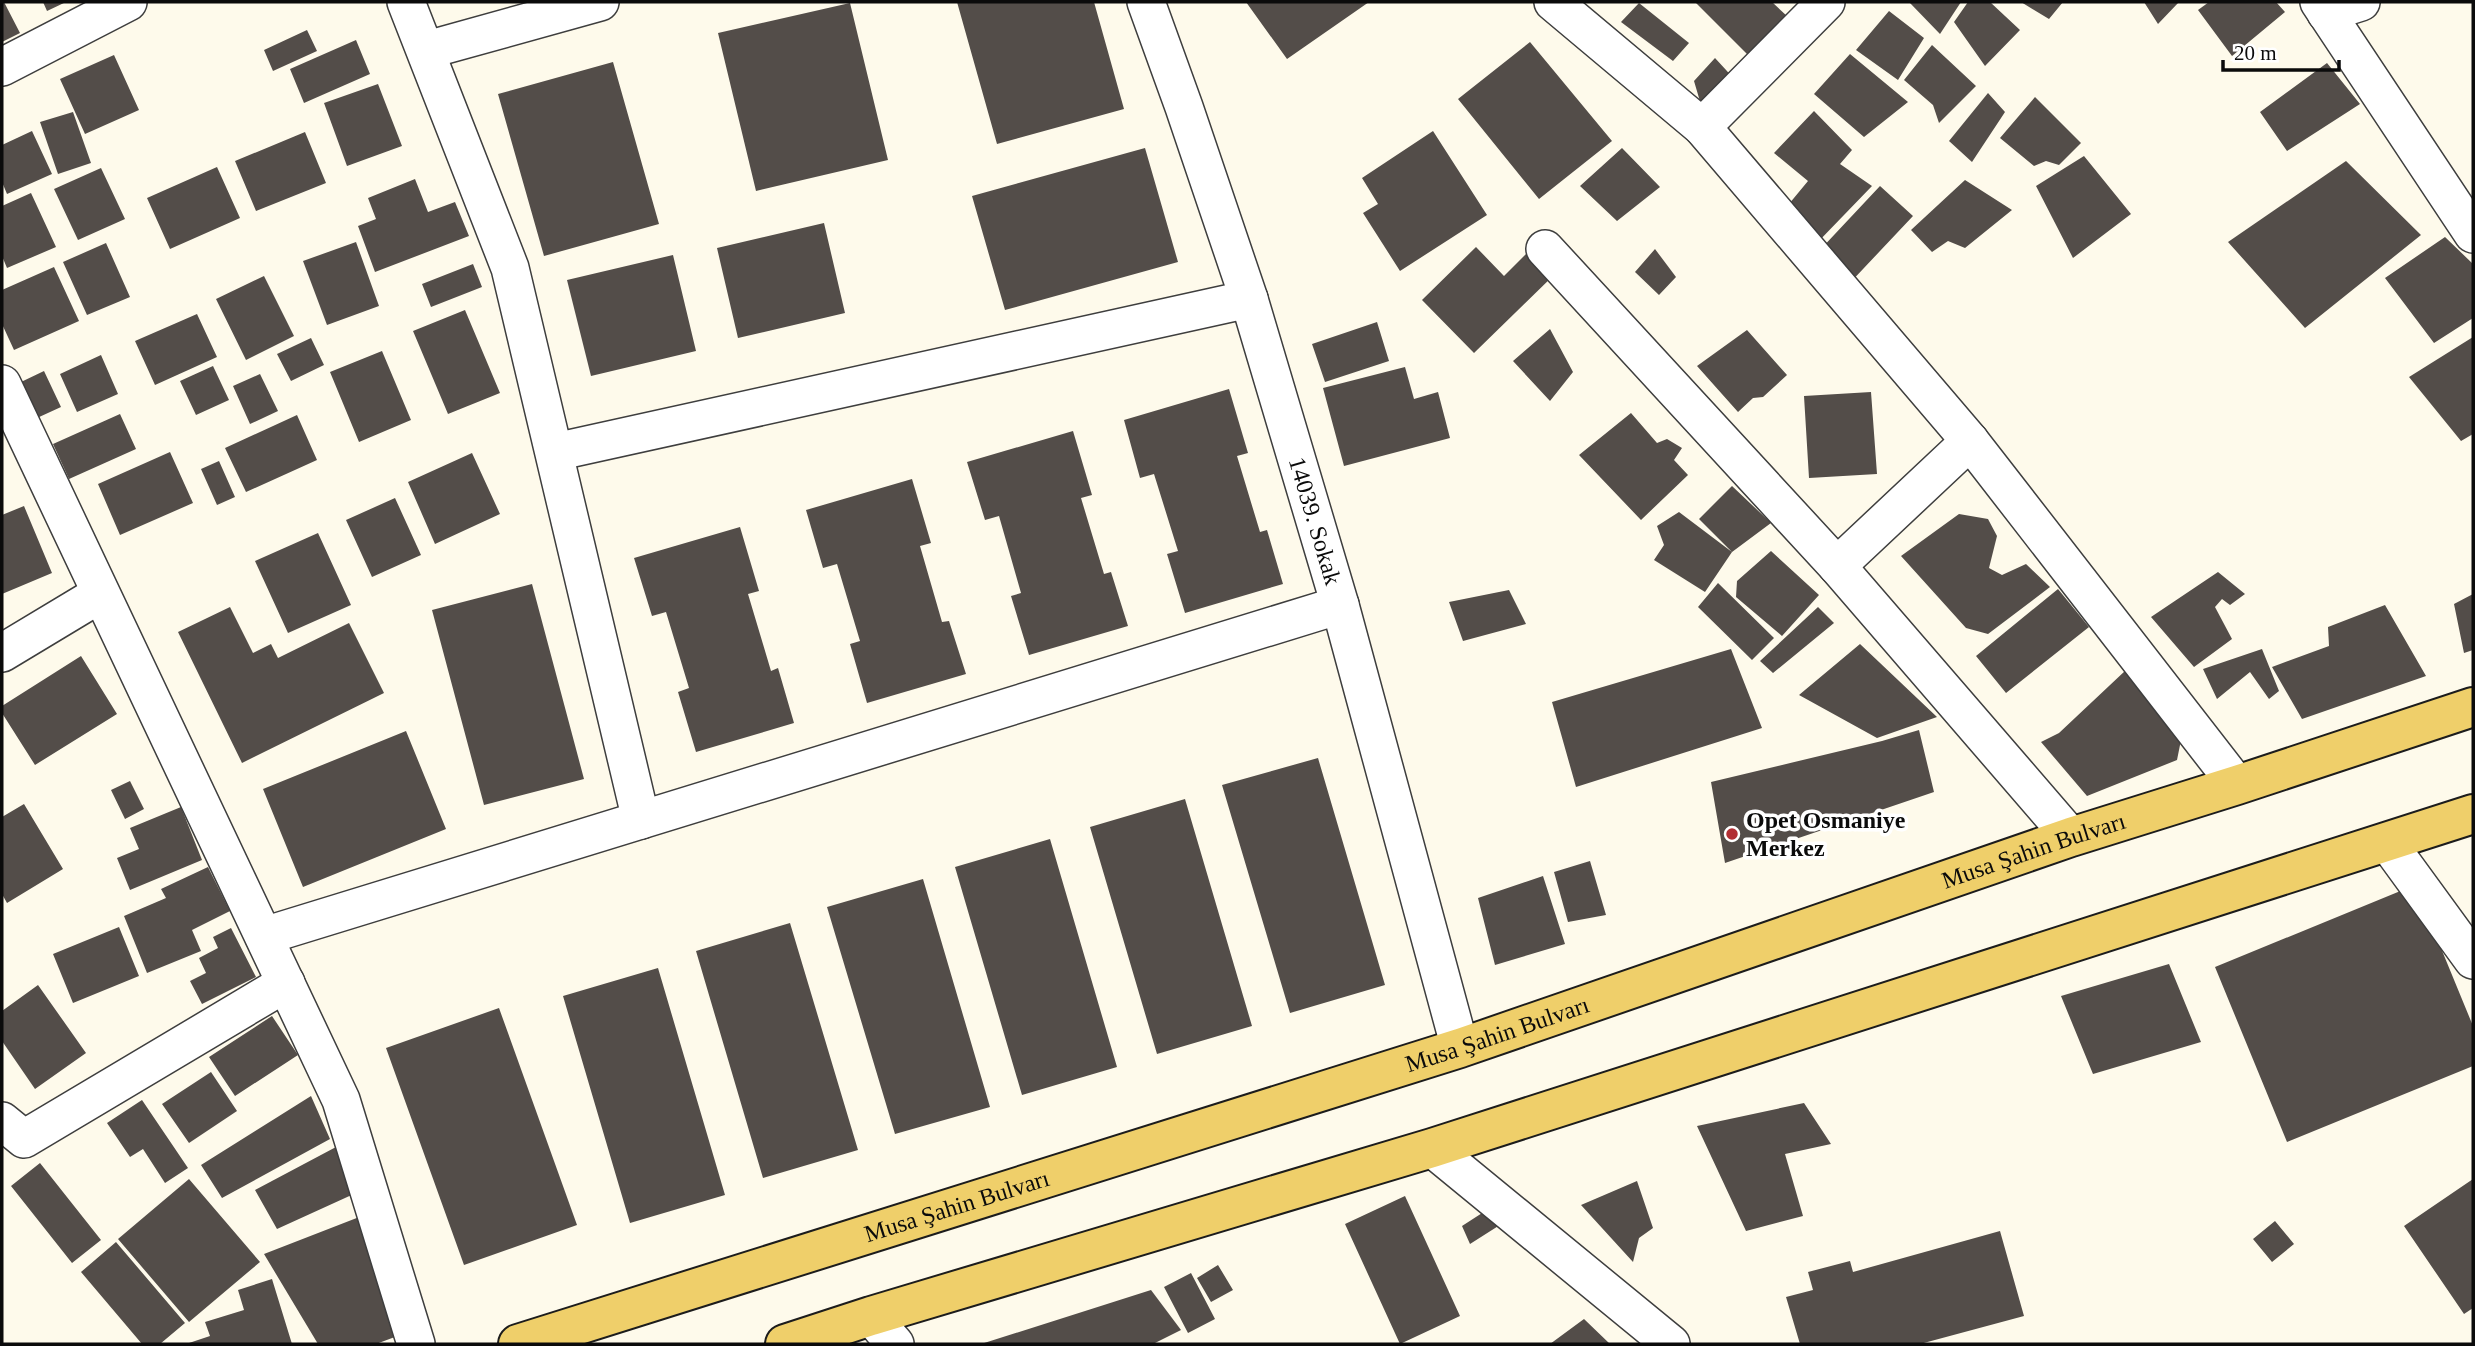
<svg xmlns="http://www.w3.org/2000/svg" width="2475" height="1346" font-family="Georgia,serif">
  <rect width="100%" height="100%" fill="#fefaeb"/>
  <path fill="#534d49" d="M2,2H4L20,33L2,42Z
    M43,2H66L47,11Z
    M957,2H1094L1124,109L997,144Z
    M1246,2H1369L1287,59Z
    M1697,2H1772L1788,17L1751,58L1696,3Z
    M1909,2H1961L1940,34Z
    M1968,2H1990L2020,30L1985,66L1954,22Z
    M2021,2H2063L2049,19Z
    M2144,2H2179L2158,24Z
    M2209,2H2276L2285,12L2232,56L2198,10Z
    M850,3L888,160L756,191L718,33Z
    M1639,3L1689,43L1673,61L1621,22Z
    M1889,11L1924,38L1898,80L1856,50Z
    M307,30L317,51L273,71L264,50Z
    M356,40L370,74L304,103L290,69Z
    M1530,42L1612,141L1539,199L1458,99Z
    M1932,45L1976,86L1939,123L1933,105L1904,80Z
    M1850,54L1908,102L1864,137L1814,94Z
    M114,55L139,110L85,134L60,79Z
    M1715,58L1749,95L1704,115L1694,81Z
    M613,62L659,224L544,256L498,94Z
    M2327,63L2360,104L2287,151L2260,112Z
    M378,84L402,146L347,166L324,103Z
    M1988,93L2005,112L1972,162L1949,141Z
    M2035,97L2081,143L2059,165L2046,161L2034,166L2000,138Z
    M1814,111L1852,150L1840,164L1872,186L1815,245L1784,210L1808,181L1774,153Z
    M73,112L91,163L58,174L40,122Z
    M32,131L52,174L7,194L2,182V145Z
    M1433,131L1487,215L1400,271L1363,213L1378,204L1362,178Z
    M305,132L326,183L256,211L235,161Z
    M1145,148L1178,262L1005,310L972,196Z
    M1622,148L1660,187L1617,221L1580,186Z
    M2084,156L2131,214L2073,258L2036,186Z
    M2346,161L2421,235L2305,328L2228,242Z
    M217,167L240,218L170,249L147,198Z
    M101,168L125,219L78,240L54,189Z
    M415,179L428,212L455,202L469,236L375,272L358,226L376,219L368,198Z
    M1965,180L2012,210L1965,248L1948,241L1932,252L1911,230Z
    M1880,186L1913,216L1847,286L1819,251Z
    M31,193L56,247L7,268L2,256V206Z
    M824,223L845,313L738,338L717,248Z
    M2445,237L2473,264V318L2434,343L2385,278Z
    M356,242L379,306L327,325L303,261Z
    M106,243L130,297L87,315L63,262Z
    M1476,247L1504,276L1532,248L1556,273L1474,353L1422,300Z
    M1655,249L1676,277L1659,295L1635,272Z
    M673,255L696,351L591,376L567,280Z
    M473,264L482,287L431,307L422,284Z
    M54,267L79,321L14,350L2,324V290Z
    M264,276L294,336L246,360L216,299Z
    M465,310L500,393L448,414L413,331Z
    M197,314L217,357L155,385L135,341Z
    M1377,322L1389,361L1325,382L1312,344Z
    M1550,329L1573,372L1550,401L1513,361Z
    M1747,330L1787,375L1763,397L1753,398L1738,412L1697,366Z
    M2473,337V434L2461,441L2409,377Z
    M311,338L324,365L291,381L277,354Z
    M382,351L411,420L359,442L330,372Z
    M101,355L118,394L77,412L60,374Z
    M213,366L229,400L196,415L180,381Z
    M1405,367L1414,399L1438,392L1450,438L1344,466L1323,388Z
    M44,371L61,407L37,418L21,382Z
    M260,374L278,411L250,424L233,386Z
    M1229,389L1248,453L1237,456L1260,532L1267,530L1283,584L1185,613L1167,554L1178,551L1154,474L1140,478L1124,420Z
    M1871,392L1877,474L1809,478L1804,396Z
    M1631,413L1657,443L1667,439L1682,448L1674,460L1688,475L1641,520L1579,455Z
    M120,414L136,449L69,479L53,444Z
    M297,415L317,460L246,492L225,448Z
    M1073,431L1092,495L1081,498L1104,574L1111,572L1128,626L1029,655L1011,596L1021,593L999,516L985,520L967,462Z
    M170,452L193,503L120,535L98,484Z
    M472,453L500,514L435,544L408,482Z
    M219,461L235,497L217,505L201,469Z
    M912,479L931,543L920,546L942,622L949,621L966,674L867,703L850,644L860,641L837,564L823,568L806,510Z
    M1732,486L1771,523L1732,552L1699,519Z
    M395,498L421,555L372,577L346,520Z
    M24,506L52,573L2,594V515Z
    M1679,512L1732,552L1705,592L1654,560L1664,545L1657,526Z
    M1959,514L1988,519L1997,536L1989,568L2002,575L2026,564L2050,587L1988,634L1966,628L1901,556Z
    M740,527L759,591L748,594L771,671L778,668L794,723L696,752L678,692L689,688L666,612L652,616L634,558Z
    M318,533L351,605L288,633L255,561Z
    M1771,551L1819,595L1782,636L1736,597L1737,581Z
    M2218,572L2245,594L2230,605L2222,599L2215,607L2232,639L2194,667L2151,617Z
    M1718,583L1774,638L1752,660L1698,607Z
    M532,584L584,779L484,805L432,610Z
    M2058,589L2089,627L2006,693L1976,656Z
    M1509,590L1526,624L1463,641L1449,602Z
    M2473,594V650L2464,653L2454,604Z
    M2385,605L2426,676L2302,719L2272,667L2329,646L2328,627Z
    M230,607L253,653L271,644L278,658L349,623L384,693L242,763L178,632Z
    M1818,607L1834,623L1773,673L1760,661Z
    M1860,644L1937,717L1877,738L1799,695Z
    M1731,649L1762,728L1576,787L1552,702Z
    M2262,649L2279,691L2269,699L2250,672L2217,699L2203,669Z
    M81,656L117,714L35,765L2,713V706Z
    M2126,670L2181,740L2177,760L2087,796L2041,742L2059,733Z
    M1919,730L1934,792L1725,863L1711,782L1882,741Z
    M406,731L446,829L303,887L263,789Z
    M1318,758L1385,985L1290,1013L1222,785Z
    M130,781L144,809L125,819L111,790Z
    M1185,799L1252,1026L1157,1054L1090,827Z
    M24,804L63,869L7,903L2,894V817Z
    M181,807L202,860L130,890L117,858L139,849L130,828Z
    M1050,839L1117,1067L1022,1095L955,867Z
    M1590,861L1606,915L1568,922L1554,872Z
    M208,867L230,911L192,930L201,951L147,973L124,916L166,898L161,889Z
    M1543,876L1565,944L1495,965L1478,898Z
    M923,879L990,1107L895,1134L827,907Z
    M2415,885L2473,1026V1066L2287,1142L2215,967Z
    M790,923L858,1150L763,1178L696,951Z
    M119,927L139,976L73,1003L53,954Z
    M231,928L256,977L202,1004L190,981L206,973L199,958L218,948L213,937Z
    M2169,964L2201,1042L2093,1074L2061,996Z
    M658,968L725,1195L630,1223L563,996Z
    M38,985L86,1053L35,1089L2,1041V1011Z
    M499,1008L577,1225L464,1265L386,1048Z
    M272,1016L298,1055L235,1096L209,1057Z
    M211,1072L237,1111L189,1143L162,1104Z
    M311,1096L330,1139L222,1198L201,1165Z
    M142,1100L188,1168L165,1183L143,1149L130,1157L107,1123Z
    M1804,1103L1831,1144L1785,1154L1803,1216L1746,1231L1697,1126Z
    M336,1147L356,1193L277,1229L255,1190Z
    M40,1163L101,1240L72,1263L11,1186Z
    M189,1179L260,1262L189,1322L118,1239Z
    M2473,1179V1308L2464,1314L2404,1226Z
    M1637,1181L1653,1228L1639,1238L1633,1262L1581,1205Z
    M1405,1196L1460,1316L1400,1344L1345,1224Z
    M1493,1206L1503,1223L1470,1244L1462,1226Z
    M367,1214L411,1331L376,1344H318L264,1254Z
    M2275,1221L2294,1244L2272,1262L2253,1239Z
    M2000,1231L2024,1316L1920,1344H1800L1786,1297L1813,1290L1808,1272L1850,1261L1853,1272Z
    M116,1242L185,1323L160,1344H142L81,1272Z
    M1218,1265L1233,1290L1211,1302L1197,1278Z
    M1191,1273L1215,1319L1188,1333L1164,1287Z
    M272,1279L292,1344H186L210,1336L205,1322L244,1310L238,1290Z
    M1151,1290L1181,1330L1153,1344H981Z
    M1584,1319L1610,1344H1550Z"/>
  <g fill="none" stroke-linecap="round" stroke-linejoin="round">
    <defs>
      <g id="minor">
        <path d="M406,2L510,268L641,820"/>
        <path id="s1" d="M1146,2L1184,107L1249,299L1340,605L1460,1048"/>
        <path d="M1553,2L1702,127L1970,441L2237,785"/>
        <path d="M2319,2L2473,234"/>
        <path d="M2326,13L2361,2"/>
        <path d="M427,50L600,2"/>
        <path d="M2,67L128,2"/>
        <path d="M1702,127L1826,2"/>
        <path d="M1545,249L1837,566L2071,837"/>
        <path d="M2,384L341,1100L416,1344"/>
        <path d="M555,452L1249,299"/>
        <path d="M1837,566L1970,441"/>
        <path d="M2,653L100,594"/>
        <path d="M2387,842L2473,960"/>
        <path d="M264,936L1340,605"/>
        <path d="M2,1121L24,1139L286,983"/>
        <path d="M1432,1148L1671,1344"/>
        <path d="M871,1316L895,1344"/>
      </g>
      <g id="primary">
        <path id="s2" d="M518,1344L1460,1048L2071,837L2237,785L2473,707"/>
        <path d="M785,1344L871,1316L1432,1148L2473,814"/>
      </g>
    </defs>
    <use href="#minor" stroke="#3e3e3e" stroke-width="40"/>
    <use href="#primary" stroke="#1c1c1c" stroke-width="42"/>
    <use href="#minor" stroke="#fff" stroke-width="37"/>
    <use href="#primary" stroke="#efcf6a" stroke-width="38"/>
  </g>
  <circle fill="#b12e33" stroke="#fff" stroke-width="2.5" cx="1732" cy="834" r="7"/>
  <g text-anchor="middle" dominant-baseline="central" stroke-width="7" stroke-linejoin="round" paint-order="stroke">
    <g font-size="24" fill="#0b0b0b" stroke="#fff">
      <text stroke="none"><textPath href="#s1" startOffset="546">14039. Sokak</textPath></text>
      <text stroke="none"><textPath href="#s2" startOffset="1594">Musa Şahin Bulvarı</textPath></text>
      <text stroke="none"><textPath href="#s2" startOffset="1027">Musa Şahin Bulvarı</textPath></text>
      <text stroke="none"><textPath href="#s2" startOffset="460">Musa Şahin Bulvarı</textPath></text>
    </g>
    <g font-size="24" font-weight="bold" fill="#0b0b0b" stroke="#fff" text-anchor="start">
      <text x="1746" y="820">Opet Osmaniye<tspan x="1746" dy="28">Merkez</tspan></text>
    </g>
  </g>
  <rect width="2475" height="1346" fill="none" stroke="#0b0b0b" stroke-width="7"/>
  <path d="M2223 60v10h116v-10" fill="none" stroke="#0b0b0b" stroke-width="3.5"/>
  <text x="2234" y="60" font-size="21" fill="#0b0b0b" stroke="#ffffff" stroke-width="5" paint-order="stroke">20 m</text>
</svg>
